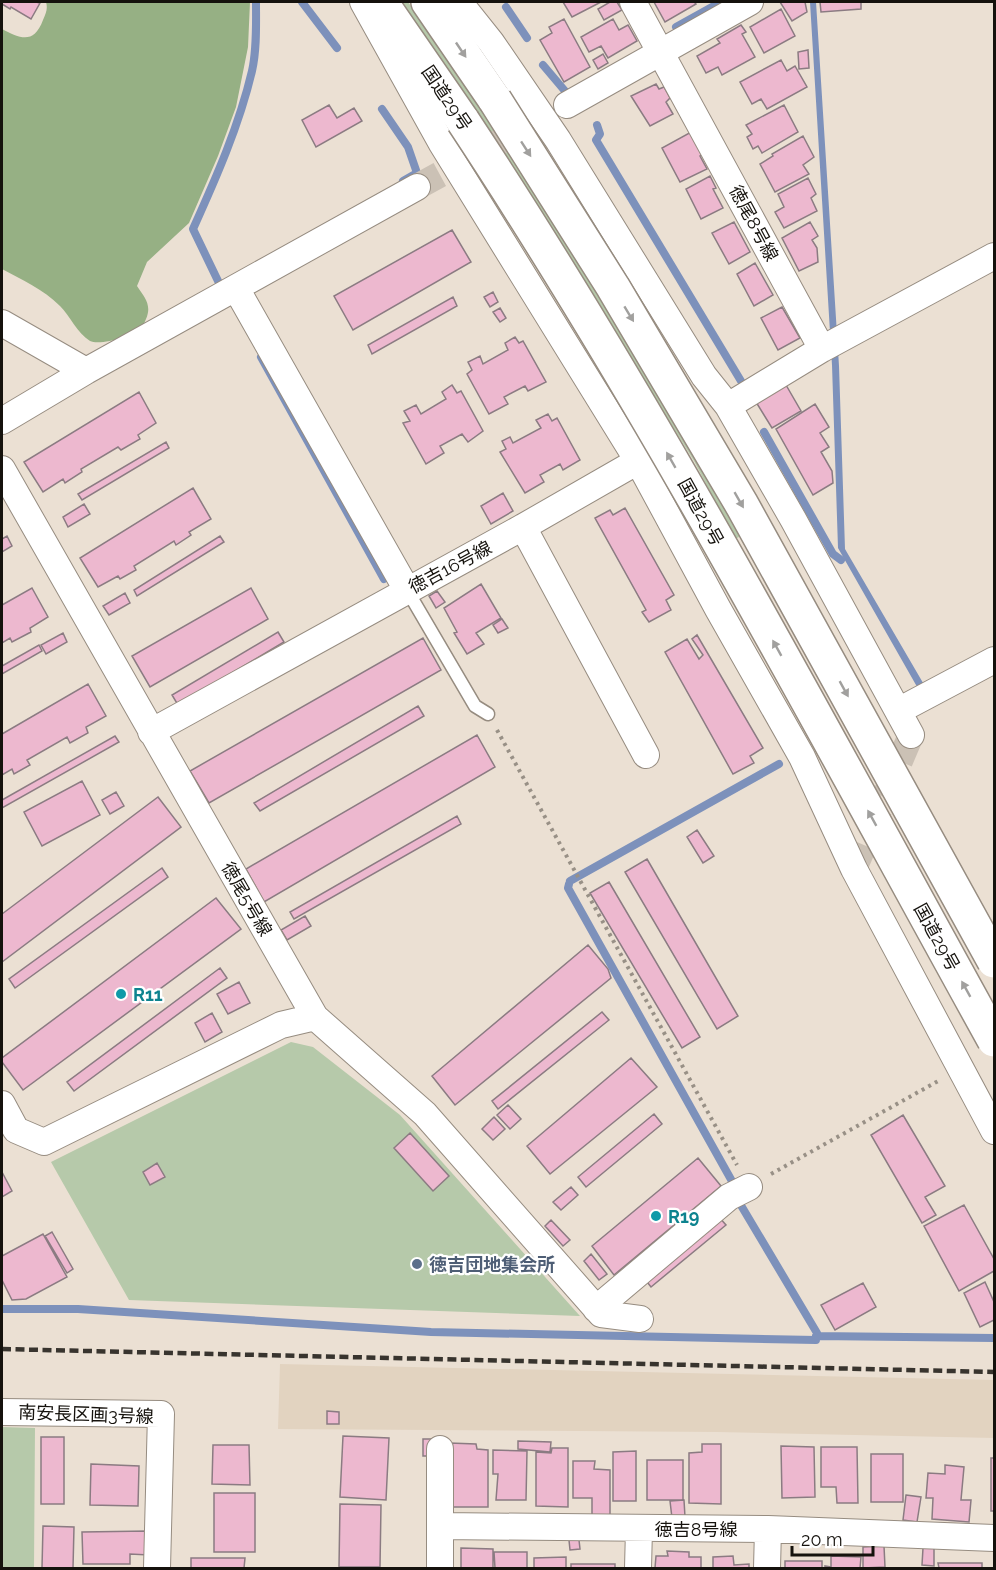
<svg xmlns="http://www.w3.org/2000/svg" width="996" height="1570" font-family="Raleway,'Noto Sans JP',sans-serif">
  <rect width="100%" height="100%" fill="#ebe0d3"/>
  <path fill="#e2d3c0" d="M280,1364L994,1380V1438L717,1432L278,1429Z"/>
  <path fill="#b6c9aa" d="M398,2H408L495,128L563,233L741,536L735,539L694,461L490,132Z
    M291,1042L313,1047L400,1115L580,1316L129,1300L51,1162Z
    M2,1427L35,1428L34,1568H2Z"/>
  <path fill="#96b084" d="M46,2H250L248,47L236,107L218,156L189,223L147,262L137,286C145,298 152,305 146,319C145,321 143,327 142,328C134,336 100,346 90,341C77,333 70,316 60,306C43,289 22,280 2,269V29C21,39 34,44 43,20C46,13 48,9 46,2Z"/>
  <path fill="#7d91bb" d="M810,2H816L839,366L845,549L926,688L920,692L838,548L832,365Z"/>
  <g fill="none" stroke-linecap="round" stroke-linejoin="round">
    <path stroke="#7d91bb" stroke-width="8" d="M302,2L337,48
      M506,7L527,38
      M676,27L721,2
      M543,65L565,91
      M382,109L408,147L417,173L403,181
      M597,125L600,134L596,140L741,381
      M219,283L193,229C216,178 239,126 252,71C257,49 256,24 256,2
      M261,357L384,579
      M764,432L833,554L841,560
      M570,881L779,764
      M569,884L568,888L733,1183
      M739,1202L817,1333
      M2,1309H78L431,1332L816,1340V1336L994,1338"/>
  </g>
  <path fill="#edb8cf" stroke="#8b7b82" stroke-width="1.5" d="M2,2H36L40,3L31,19L11,7L10,9L2,4Z
    M563,2H601L572,17Z
    M610,2H617L622,10L604,20L598,9Z
    M654,2H694L696,4L665,22Z
    M780,2H805L807,12L792,21Z
    M820,2H861V9L821,12Z
    M781,9L795,36L764,53L750,27Z
    M564,19L590,67L564,82L540,40L552,33L549,27Z
    M613,19L619,30L628,25L637,41L608,58L601,46L589,52L581,37Z
    M741,25L746,32L742,34L755,57L722,75L718,67L706,73L697,56L720,43L717,39Z
    M808,50L809,68L799,69L798,52Z
    M603,54L608,63L598,69L593,60Z
    M781,60L787,71L795,66L807,87L767,109L761,99L752,104L740,82Z
    M656,84L659,89L664,87L670,98L666,102L673,114L650,126L631,96Z
    M329,105L337,118L354,108L362,121L316,147L302,120Z
    M784,105L798,132L762,153L758,146L753,149L747,137L752,134L746,125Z
    M693,131L705,153L700,156L707,169L680,182L662,148Z
    M803,136L814,157L803,165L809,174L775,192L760,164L773,156L772,154Z
    M710,176L716,188L713,189L723,208L701,219L686,189Z
    M808,178L816,194L811,198L817,211L784,228L775,212L784,207L778,194Z
    M734,222L750,252L729,264L712,233Z
    M810,222L818,236L812,240L817,248L818,262L799,271L782,238Z
    M452,230L471,262L353,330L334,296Z
    M755,263L773,295L754,306L737,274Z
    M493,292L498,302L490,307L484,297Z
    M453,297L457,306L372,354L368,345Z
    M782,307L800,338L778,350L761,318Z
    M500,308L506,318L500,322L493,312Z
    M515,337L519,343L523,341L546,382L528,391L525,386L504,397L508,404L489,414L467,374L472,370L468,362L480,356L483,364L508,350L505,343Z
    M452,385L457,393L461,391L483,431L468,442L462,434L440,446L444,453L426,464L403,423L410,421L404,411L416,405L421,414L446,399L442,392Z
    M786,385L801,411L772,428L756,402Z
    M139,392L156,423L138,435L140,439L121,450L118,447L81,469L82,472L65,483L63,479L43,492L24,462Z
    M815,404L829,427L820,433L829,447L821,452L832,471L833,483L813,495L776,429Z
    M548,414L552,421L557,418L580,460L563,470L560,464L540,475L544,482L525,493L500,452L506,449L502,441L510,437L513,443L541,428L536,420Z
    M166,442L169,448L82,500L78,494Z
    M193,488L211,519L189,532L191,535L176,545L174,541L134,566L136,570L120,579L118,576L98,587L80,558Z
    M503,493L513,511L491,524L481,506Z
    M84,504L90,514L68,527L63,517Z
    M625,508L674,595L666,600L671,610L649,622L642,612L646,610L595,518L610,510L613,515Z
    M7,536L12,546L2,552V539Z
    M220,536L224,542L137,596L134,590Z
    M481,584L501,618L476,633L484,644L467,654L454,633L457,632L444,608Z
    M32,588L48,617L30,628L31,632L12,642L10,638L2,643V605Z
    M251,588L268,619L150,687L132,656Z
    M437,591L445,602L436,608L429,596Z
    M125,593L130,603L109,615L103,606Z
    M502,619L508,628L498,633L493,625Z
    M278,632L284,642L178,705L172,695Z
    M63,633L67,642L46,654L41,645Z
    M697,635L763,748L750,756L754,763L733,774L665,652L687,639L699,659L703,655L692,639Z
    M423,638L441,670L209,803L190,771Z
    M39,645L42,651L2,674V666Z
    M88,684L106,716L86,727L88,733L70,743L67,737L27,760L30,765L14,774L12,769L2,775V734Z
    M418,706L424,716L260,811L254,803Z
    M477,735L495,767L264,902L246,869Z
    M115,736L119,742L2,808V800Z
    M82,781L100,815L42,846L24,812Z
    M116,792L124,806L110,814L102,800Z
    M158,797L181,827L2,962V914Z
    M457,816L461,824L294,919L290,912Z
    M697,830L714,856L703,863L687,837Z
    M647,859L738,1016L717,1029L625,872Z
    M162,868L168,877L15,988L9,979Z
    M609,882L700,1037L682,1048L590,893Z
    M216,898L241,929L23,1090L2,1062V1058Z
    M305,916L311,926L287,940L281,930Z
    M588,945L608,969L611,978L455,1105L432,1076Z
    M220,968L227,978L74,1091L67,1082Z
    M239,982L250,1003L228,1014L217,994Z
    M602,1012L609,1020L498,1109L492,1101Z
    M212,1013L222,1032L205,1042L195,1023Z
    M631,1058L657,1087L550,1174L527,1146Z
    M508,1105L521,1119L510,1129L497,1115Z
    M654,1114L662,1124L586,1187L578,1177Z
    M903,1115L945,1186L925,1197L936,1215L922,1223L871,1135Z
    M494,1117L505,1129L493,1140L482,1129Z
    M410,1133L449,1176L433,1191L394,1148Z
    M698,1158L721,1186L614,1275L592,1246Z
    M157,1163L165,1177L150,1185L143,1172Z
    M2,1172L12,1191L2,1197Z
    M571,1187L578,1195L561,1210L553,1202Z
    M964,1205L994,1259V1271L959,1291L924,1226Z
    M718,1216L726,1225L651,1287L644,1278Z
    M551,1220L570,1240L563,1246L545,1226Z
    M52,1232L73,1269L67,1273L45,1236Z
    M43,1234L67,1277L26,1299L12,1300L2,1280V1256Z
    M591,1254L607,1274L599,1280L584,1261Z
    M985,1282L994,1302V1320L980,1327L964,1293Z
    M863,1283L876,1307L835,1330L821,1305Z
    M327,1411L339,1412V1424H327Z
    M343,1436L389,1438L386,1500L340,1497Z
    M41,1437H64V1504H41Z
    M423,1439H432V1456H423Z
    M518,1441L551,1442L550,1452L518,1449Z
    M449,1443L476,1444L477,1449L488,1450V1507H450Z
    M702,1444H721V1504L689,1503V1453L702,1452Z
    M213,1445H249L250,1485L212,1484Z
    M781,1446L814,1447L815,1497L782,1498Z
    M821,1447H857L858,1503H837L836,1487H821Z
    M552,1448H568V1507L536,1506V1452L551,1453Z
    M493,1450L527,1451L526,1500H496L498,1474H493Z
    M636,1451V1501H613V1452Z
    M871,1454H903V1502H871Z
    M991,1458H994V1511H991Z
    M647,1460H683V1500H647Z
    M573,1461H595L594,1469L610,1470V1515H592V1498H573Z
    M91,1464L139,1466L138,1506L90,1505Z
    M945,1465L964,1467L961,1500H971L969,1522L932,1519L933,1498H926L928,1473L945,1474Z
    M214,1493H255V1552H214Z
    M906,1495L921,1497L917,1522L903,1520Z
    M684,1500L685,1517L672,1518L670,1501Z
    M340,1504L381,1505L380,1567H339Z
    M43,1526L74,1527L73,1568H42Z
    M148,1531L149,1555L130,1554V1564H83L82,1532Z
    M569,1540H579L580,1549L570,1550Z
    M884,1546L885,1567L863,1568V1547Z
    M461,1548L493,1549V1568H461Z
    M923,1548H934V1566L922,1565Z
    M667,1551L689,1552V1557H701V1568H655L656,1556H668Z
    M494,1552H527V1568H495Z
    M733,1556L734,1565L749,1564V1568H713V1557Z
    M831,1556L861,1557L860,1568H825V1566L831,1567Z
    M566,1557V1568H534V1558Z
    M191,1558H245L244,1568H191Z
    M785,1561H822V1568H785Z
    M938,1563H982V1568H939Z
    M571,1564H615V1568H571Z"/>
  <g fill="none" stroke-linecap="round" stroke-linejoin="round">
    <path stroke="#cbc1b5" stroke-width="26" stroke-dasharray="26 13" stroke-linecap="butt" d="M417,187L532,124
      M854,869L911,735"/>
    <defs>
      <path id="lane" d="M407,590L475,706L488,714"/>
      <path id="street" d="M363,2L442,144L638,461L718,609L802,757L854,869L994,1131
        M459,2L491,42L558,140L704,376L728,406L793,519L911,735
        M633,2L822,349L728,406
        M567,105L750,2
        M236,288L407,590
        M2,323L86,371
        M822,349L994,256
        M2,421L86,371L417,187
        M2,469L315,1017L281,1025L44,1142L16,1130L2,1104
        M523,527L638,461
        M898,711L994,660
        M151,732L523,527L646,755
        M315,1017L425,1114L601,1314L640,1319
        M596,1309L729,1197L749,1187
        M2,1412L161,1414L157,1568
        M440,1449V1526
        M440,1568V1526L768,1529L994,1538
        M638,1568L639,1529
        M767,1568L768,1529"/>
      <path id="highway" d="M381,2L463,121
        M428,2L495,100"/>
    </defs>
    <use href="#lane" stroke="#968c80" stroke-width="15"/>
    <use href="#street" stroke="#968c80" stroke-width="28"/>
    <use href="#highway" stroke="#968c80" stroke-width="36"/>
    <path stroke="#989086" stroke-width="4" stroke-dasharray="3 4.5" stroke-linecap="butt" d="M497,730L737,1165
      M771,1174L940,1080"/>
    <use href="#lane" stroke="#fff" stroke-width="12"/>
    <use href="#street" stroke="#fff" stroke-width="26"/>
    <use href="#highway" stroke="#fff" stroke-width="33"/>
    <path stroke="#38342e" stroke-width="4.5" stroke-dasharray="9 4.5" stroke-linecap="butt" d="M2,1349L994,1372"/>
    <defs>
      <path id="highway-bridge" d="M495,100L613,287L742,505L994,961
        M463,121C658,416 823,731 994,1040"/>
    </defs>
    <use href="#highway-bridge" stroke="#968c80" stroke-width="36" stroke-linecap="butt"/>
    <use href="#highway-bridge" stroke="#fff" stroke-width="33"/>
  </g>
  <defs><path id="oneway-solid" d="M-6-.8H1V-3.2L6.5 0L1 3.2V.8H-6Z" transform="scale(1.5)"/></defs>
  <g fill="#a1a09e">
    <use href="#oneway-solid" transform="translate(461 50) rotate(56)"/>
    <use href="#oneway-solid" transform="translate(526 149) rotate(57)"/>
    <use href="#oneway-solid" transform="translate(629 314) rotate(59)"/>
    <use href="#oneway-solid" transform="translate(671 460) rotate(-120)"/>
    <use href="#oneway-solid" transform="translate(739 500) rotate(60)"/>
    <use href="#oneway-solid" transform="translate(777 648) rotate(-119)"/>
    <use href="#oneway-solid" transform="translate(844 689) rotate(61)"/>
    <use href="#oneway-solid" transform="translate(872 818) rotate(-119)"/>
    <use href="#oneway-solid" transform="translate(966 989) rotate(-119)"/>
  </g>
  <g fill="#0f9aa8" stroke="#fff" stroke-width="2">
    <circle cx="121" cy="994" r="6"/>
    <circle cx="656" cy="1216" r="6"/>
  </g>
  <circle fill="#5c6f8a" stroke="#fff" stroke-width="2" cx="417" cy="1264" r="6"/>
  <g text-anchor="middle" dominant-baseline="central" stroke-width="4.5" stroke-linejoin="round" paint-order="stroke">
    <g font-size="18" fill="#15120d" stroke="#fff">
      <text transform="translate(447 98) rotate(56)">国道29号</text>
      <text transform="translate(754 223) rotate(62)">徳尾8号線</text>
      <text transform="translate(701 512) rotate(61)">国道29号</text>
      <text transform="translate(450 567) rotate(-28)">徳吉16号線</text>
      <text transform="translate(247 899) rotate(60)">徳尾5号線</text>
      <text transform="translate(937 937) rotate(61)">国道29号</text>
      <text transform="translate(86 1414) rotate(2)">南安長区画3号線</text>
      <text x="696" y="1529">徳吉8号線</text>
    </g>
    <g font-size="18" font-weight="bold" fill="#0d838f" stroke="#fff" text-anchor="start">
      <text x="133" y="994">R11</text>
      <text x="668" y="1216">R19</text>
    </g>
    <g font-size="18" font-weight="bold" fill="#4e5e75" stroke="#fff" text-anchor="start">
      <text x="429" y="1264">徳吉団地集会所</text>
    </g>
  </g>
  <rect width="996" height="1570" fill="none" stroke="#15120d" stroke-width="6"/>
  <path d="M792 1546v9h81v-9" fill="none" stroke="#15120d" stroke-width="3"/>
  <text x="801" y="1546" font-size="18" fill="#15120d" stroke="#ffffff" stroke-width="4.5" paint-order="stroke">20 m</text>
</svg>
